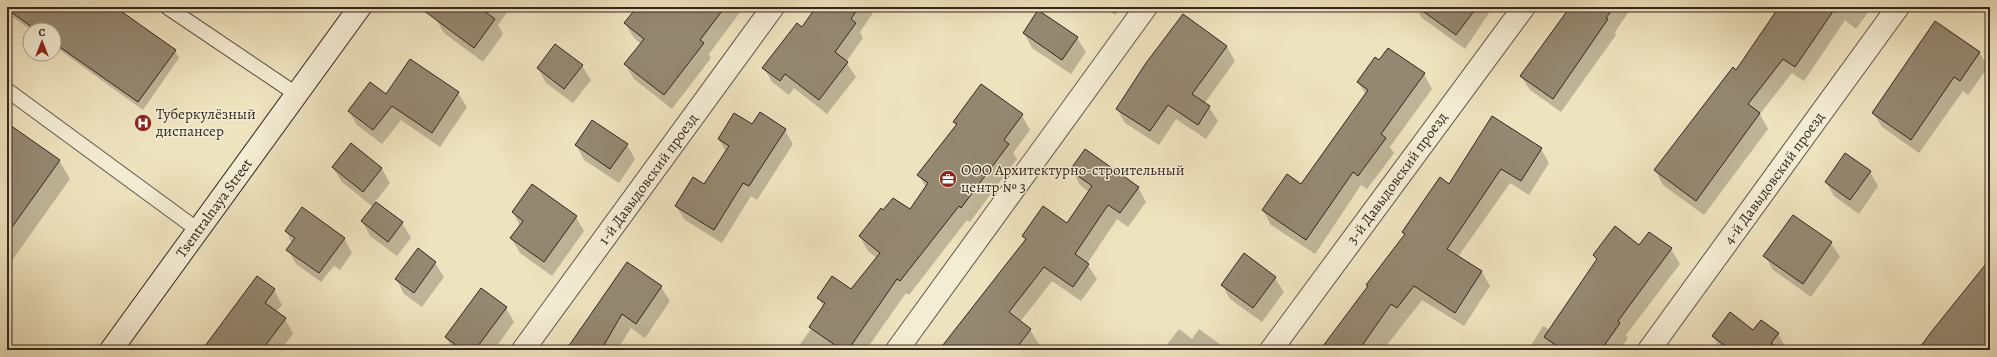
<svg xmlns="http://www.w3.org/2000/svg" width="1997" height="357" font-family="Alegreya,serif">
  <rect width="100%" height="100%" fill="#eee3bf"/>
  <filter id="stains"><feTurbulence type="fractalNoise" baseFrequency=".005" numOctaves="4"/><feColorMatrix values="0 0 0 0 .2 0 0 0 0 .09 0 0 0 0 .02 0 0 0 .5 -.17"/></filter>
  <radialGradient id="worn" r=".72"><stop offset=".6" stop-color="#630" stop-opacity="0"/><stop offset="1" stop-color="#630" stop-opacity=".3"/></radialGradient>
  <path fill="#0003" d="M7,7H113L175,51L179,58L143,110L54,46V30H31L7,13Z
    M445,7H511L498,25L503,34L483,62L444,33L436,19Z
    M638,7H744L709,54L711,58L672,109L634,79L625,64L641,44L634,38L625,23Z
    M817,7H870L873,13L860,32L863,38L846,62L856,77L827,114L794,88L789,95L772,82L764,68L802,28Z
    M1104,7H1121L1115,15Z
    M1254,7H1266L1262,12Z
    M1415,7H1493L1465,49L1422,18Z
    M1571,7H1632L1615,32L1616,35L1561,112L1530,90L1521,76Z
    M1780,7H1872L1856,29L1845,20L1804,81L1792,73L1760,114L1768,129L1704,215L1663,185L1655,170L1737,71Z
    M1183,16L1227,47L1235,61L1204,104L1209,107L1218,121L1206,139L1176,119L1159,145L1125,123L1117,109Z
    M1024,33L1077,38L1086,52L1071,74L1032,48Z
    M1979,52L1988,67L1968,95L1963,91L1919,153L1882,127L1873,113Z
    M410,60L458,93L467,107L440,147L401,120L382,144L357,125L349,111L387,95Z
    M1380,62L1424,74L1432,89L1390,147L1394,153L1367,189L1361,185L1315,254L1271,225L1263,210L1302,185L1366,95L1358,82Z
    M582,66L591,80L573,103L546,83L538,68Z
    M1022,115L1030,130L1013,153L1017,159L970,222L967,220L909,295L906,293L866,350H796L811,329L810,327L824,307L818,298L851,290L877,258L868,251L860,237L883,212L910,211L926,188L919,175L957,126L954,122Z
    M7,124L59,160L70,179L8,266Z
    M752,125L785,130L793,144L757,200L751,196L722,243L685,220L676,206L705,185L726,152L719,139Z
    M352,145L382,169L390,183L375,202L402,223L411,238L397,256L370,236L362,221L373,207L342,182L333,168Z
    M576,145H627L635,159L619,183L584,160Z
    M1541,149L1549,163L1529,195L1510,183L1458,257L1482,272L1490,286L1464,326L1422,300L1383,350H1321L1405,236L1403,232L1449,185Z
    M1072,170L1138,187L1146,202L1128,227L1117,219L1087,264L1097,279L1081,301L1052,281L1020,322L1030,330L1039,344L1034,350H939L1026,241L1024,236L1068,224L1089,192L1080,185Z
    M1870,172L1878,186L1859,214L1834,196L1826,182Z
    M513,212L576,217L584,231L552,276L520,253L511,238L520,226Z
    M1793,216L1831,243L1840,257L1811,297L1773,270L1765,256Z
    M286,231L344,238L352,253L340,270L334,266L321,282L296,264L288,250L292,243Z
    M1650,233L1671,249L1680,264L1626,335L1628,338L1619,350H1528L1543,326L1550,330L1597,261L1594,255L1639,247Z
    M435,263L444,277L422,307L404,294L396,279Z
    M1275,278L1284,292L1262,322L1230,299L1222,285Z
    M661,287L670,301L645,338L631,328L617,350H567L580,328L582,329Z
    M274,290L282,305L276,312L285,319L293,334L281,350H203Z
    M506,308L514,322L494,350H453L446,337Z
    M1179,329L1192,339L1199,329L1221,345L1224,350H1163Z
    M1778,334L1786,348L1785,350H1721L1713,336Z"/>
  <path fill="#948872" stroke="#32261f" d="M7,7H115L176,50L138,102L54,43V30H36L7,9Z
    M419,7H479L495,19L474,48Z
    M637,7H725L700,40L704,43L664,95L624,64L644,39L624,23Z
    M816,7H859L851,19L856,23L835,52L848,62L819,100L785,74L780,81L762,68L797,23L802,27Z
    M1417,7H1477L1456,35Z
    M1570,7H1614L1606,18L1608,19L1553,99L1520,76Z
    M1779,7H1836L1795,67L1783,59L1748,104L1760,113L1696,201L1654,170L1733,67L1736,70Z
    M1038,10L1078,37L1062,60L1023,33Z
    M1183,14L1227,46L1192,94L1210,106L1198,125L1168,105L1150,131L1116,109L1146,63Z
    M1935,21L1980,52L1960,81L1954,77L1911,140L1872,113Z
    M555,44L583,65L564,89L537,68Z
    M1388,48L1425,73L1381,134L1386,138L1358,176L1353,172L1306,240L1262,210L1287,174L1301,184L1368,90L1357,82L1375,57L1379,60Z
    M410,59L459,92L432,133L392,106L373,130L348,111L370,82L386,94Z
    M981,84L1023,114L1004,140L1009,144L961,208L959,206L900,281L897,279L848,350H842L809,327L825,303L817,298L832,276L851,289L880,253L859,236L881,208L883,210L893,198L910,209L928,183L917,175L957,124L953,122Z
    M760,112L786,129L749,186L743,183L714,230L675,206L693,177L704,184L729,146L718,139L734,113L752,124Z
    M1492,116L1542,148L1521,181L1501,169L1447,249L1482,271L1455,313L1414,286L1397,308L1391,304L1359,350H1320L1368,286L1366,285L1405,234L1402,232L1440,177L1449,184Z
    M592,120L628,144L610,169L575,145Z
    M7,123L60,160L7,234Z
    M351,143L382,168L363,192L332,167Z
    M1085,149L1139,187L1120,213L1108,205L1075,254L1089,264L1073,287L1044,267L1009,312L1031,329L1015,350H939L1026,239L1022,236L1043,206L1067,223L1092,186L1070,170Z
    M1845,153L1871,171L1850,200L1825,182Z
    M532,184L577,216L544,262L510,238L523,221L512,212Z
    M376,202L403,222L388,242L361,221Z
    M302,207L345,238L319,273L286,250L295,238L285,231Z
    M1793,215L1832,242L1803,284L1763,256Z
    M1615,226L1639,245L1649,232L1672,248L1618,321L1620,323L1601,350H1563L1544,337L1597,259L1593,255Z
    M418,248L436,262L414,293L395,279Z
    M1244,253L1276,277L1253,308L1221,285Z
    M1990,259V350H1918L1932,331Z
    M627,262L662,286L636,324L622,314L601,350H566Z
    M257,276L275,289L265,303L286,318L262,350H202Z
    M481,288L507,307L475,350H463L445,337Z
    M1730,312L1753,330L1761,320L1779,333L1771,343L1781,350H1731L1712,336Z"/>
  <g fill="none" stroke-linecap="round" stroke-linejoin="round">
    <defs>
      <path id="lane" d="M167,7L296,94
        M7,90L198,230"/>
      <path id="street" d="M523,350L773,7
        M897,350L1146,7
        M1271,350L1524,7
        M1649,350L1898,7"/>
      <path id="secondary" d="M111,350L360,7"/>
    </defs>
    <use href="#lane" stroke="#615547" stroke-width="16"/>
    <use href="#street" stroke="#615547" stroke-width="24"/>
    <use href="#secondary" stroke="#32261f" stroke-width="24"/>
    <use href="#lane" stroke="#f4edd5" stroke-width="14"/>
    <use href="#street" stroke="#f4edd5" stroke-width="22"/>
    <use href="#secondary" stroke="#f4edd5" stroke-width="22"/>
  </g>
  <defs>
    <symbol id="hospital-disc" viewBox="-11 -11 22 22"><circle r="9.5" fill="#8f2418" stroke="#f4edd5"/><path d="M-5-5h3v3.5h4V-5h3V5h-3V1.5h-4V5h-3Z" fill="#fff"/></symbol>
    <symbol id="office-disc" viewBox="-11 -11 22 22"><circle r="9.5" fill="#8f2418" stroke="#f4edd5"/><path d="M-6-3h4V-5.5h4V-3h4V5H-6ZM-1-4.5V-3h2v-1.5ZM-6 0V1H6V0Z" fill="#fff"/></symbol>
  </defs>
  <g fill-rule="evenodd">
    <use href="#hospital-disc" x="133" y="113" width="20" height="20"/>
    <use href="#office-disc" x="938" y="169" width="20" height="20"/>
  </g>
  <g text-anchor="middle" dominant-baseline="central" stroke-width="3" stroke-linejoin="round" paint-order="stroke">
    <g font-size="15" fill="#32261f" stroke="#f4edd5" text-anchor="start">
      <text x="156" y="114">Туберкулёзный<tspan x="156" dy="17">диспансер</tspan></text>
      <text x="961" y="170">ООО Архитектурно-строительный<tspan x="961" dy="17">центр № 3</tspan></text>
    </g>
    <g font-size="15" fill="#32261f" stroke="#f4edd5">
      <text transform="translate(1397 178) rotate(-54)">3-й Давыдовский проезд</text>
      <text transform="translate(1774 178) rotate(-54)">4-й Давыдовский проезд</text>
      <text transform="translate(648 179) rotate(-54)">1-й Давыдовский проезд</text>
      <text transform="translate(214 208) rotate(-54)">Tsentralnaya Street</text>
    </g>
  </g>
  <rect width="1997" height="357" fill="none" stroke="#eee3bf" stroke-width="24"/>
  <rect x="8" y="8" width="1981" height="341" fill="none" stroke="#32261f" stroke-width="2"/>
  <rect x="12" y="12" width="1973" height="333" fill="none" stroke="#32261f"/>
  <g transform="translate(42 42)"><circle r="19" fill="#f4edd5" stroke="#a69d8c"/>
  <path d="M0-3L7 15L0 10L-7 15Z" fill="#8f2418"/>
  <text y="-6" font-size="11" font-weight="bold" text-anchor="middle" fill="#32261f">С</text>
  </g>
  <rect width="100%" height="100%" filter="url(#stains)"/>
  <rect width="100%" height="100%" fill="url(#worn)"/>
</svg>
